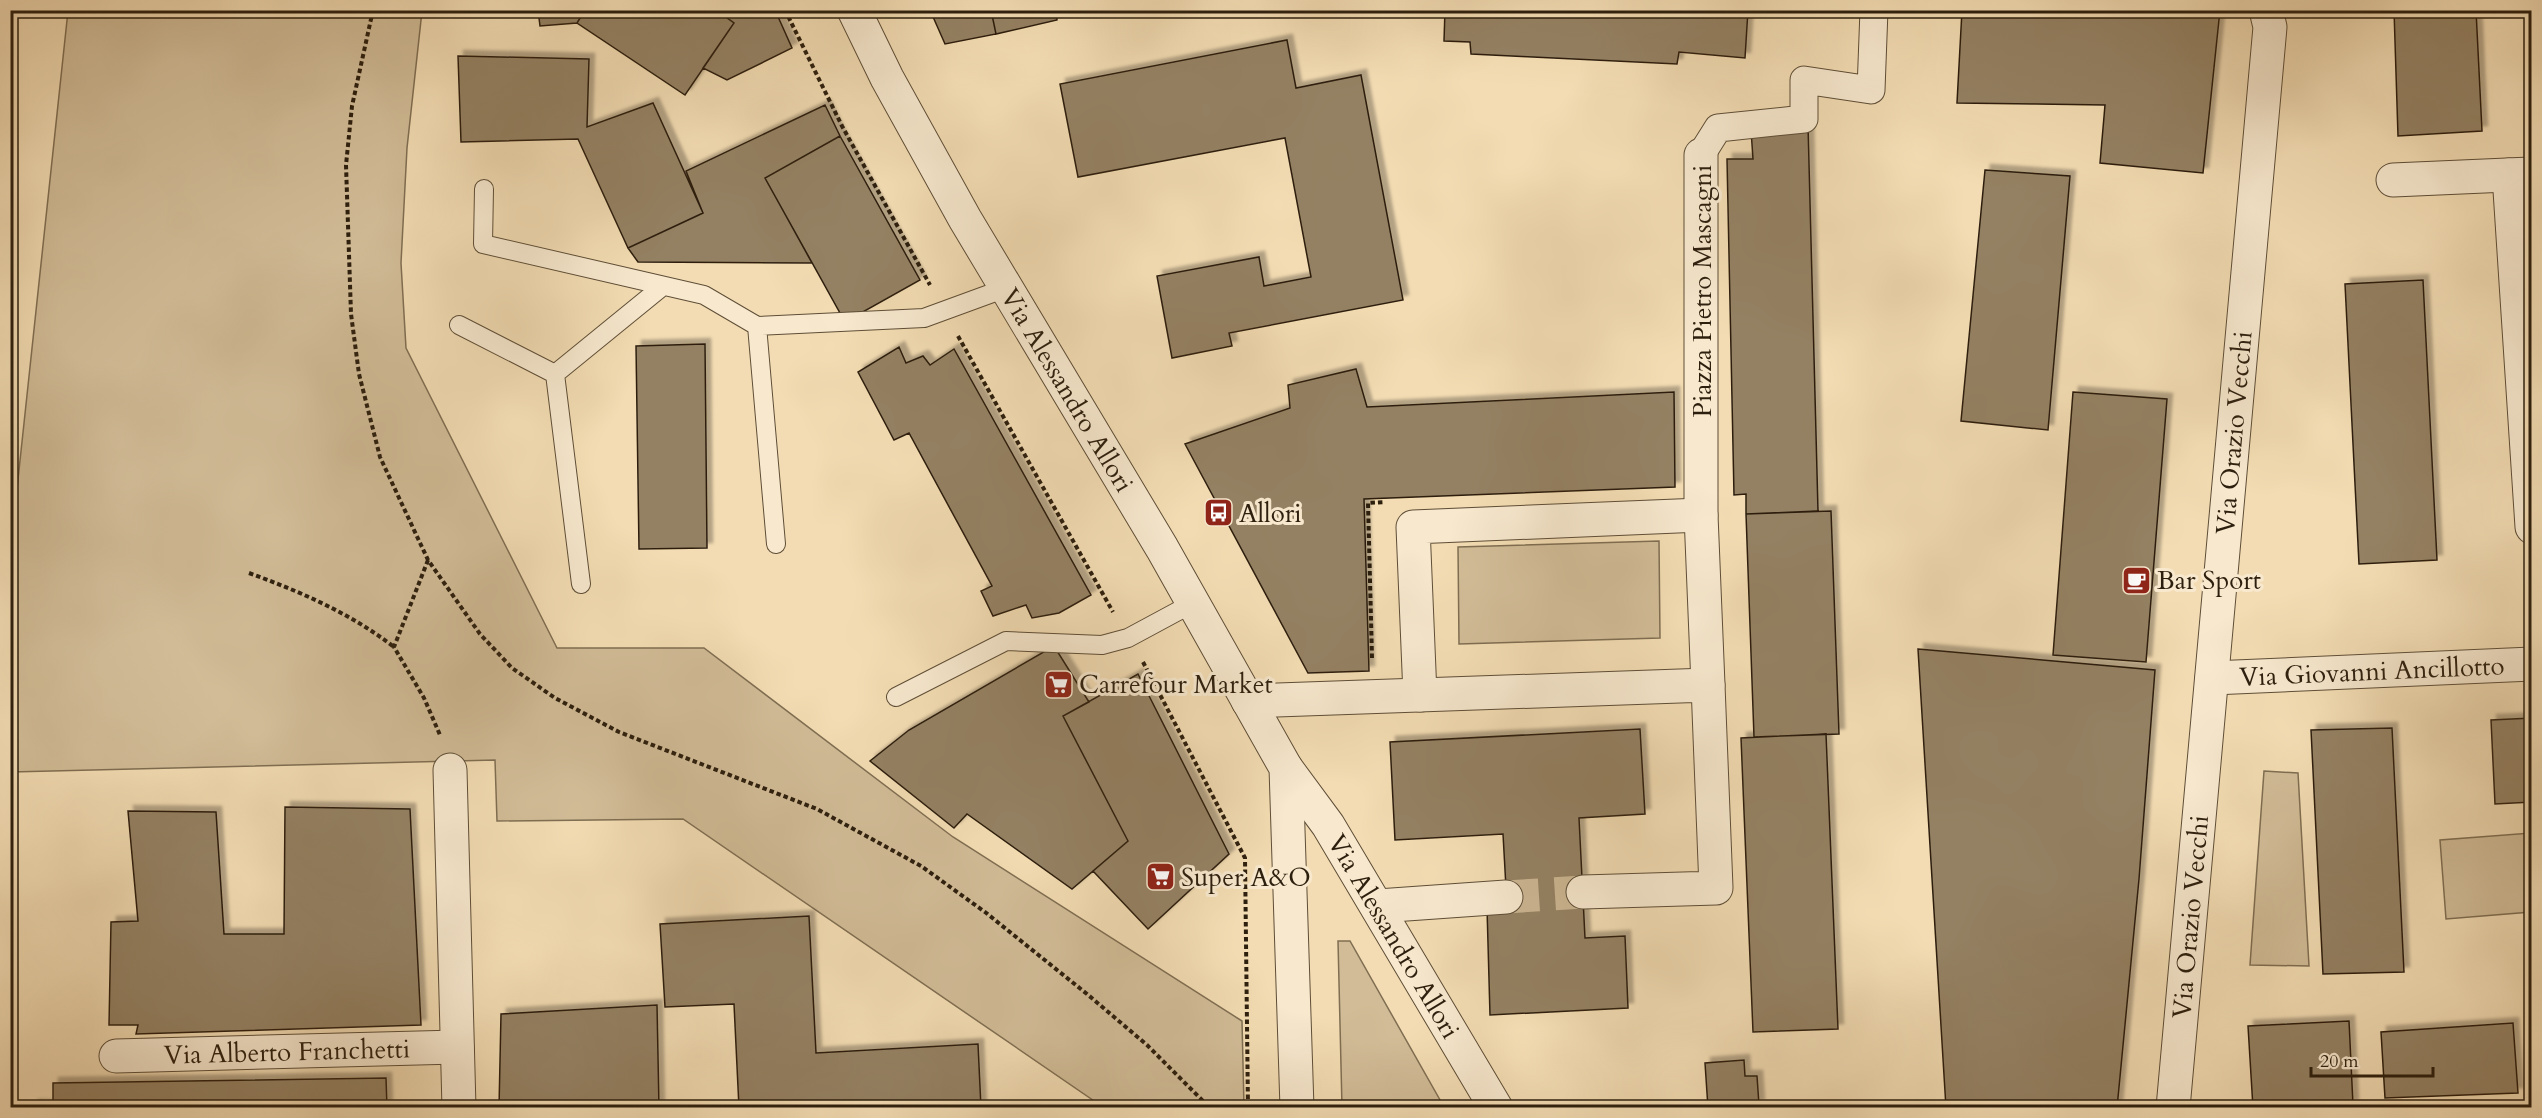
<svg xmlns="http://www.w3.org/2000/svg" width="2542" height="1118" font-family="Cardo,serif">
  <defs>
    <filter id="shadow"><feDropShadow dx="5.5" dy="-5.5" stdDeviation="1.5" flood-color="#0004"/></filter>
  </defs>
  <rect width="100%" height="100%" fill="#f3dcb3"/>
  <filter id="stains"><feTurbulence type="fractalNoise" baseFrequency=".00333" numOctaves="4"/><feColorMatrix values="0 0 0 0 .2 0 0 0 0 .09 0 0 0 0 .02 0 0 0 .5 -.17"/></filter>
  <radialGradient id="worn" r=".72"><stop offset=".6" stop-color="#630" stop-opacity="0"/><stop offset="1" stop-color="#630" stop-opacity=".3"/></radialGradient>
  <path fill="#d1bc97" stroke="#7f6e52" stroke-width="1.5" d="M68,11H422L407,148L401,263L406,348L557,648H704L953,837L1242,1021L1244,1107H1103L683,819L497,821L495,760L11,772V545Z
    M1659,541L1660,638L1459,644L1458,547Z
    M2264,771L2298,773L2309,966L2250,965Z
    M2531,833V912L2446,919L2440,840Z
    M1338,941H1350L1444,1107H1342Z"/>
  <path fill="#948164" stroke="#2d1f0e" stroke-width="1.5" filter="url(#shadow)" d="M538,10H585L577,23L540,26Z
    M585,10H716L734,23L685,95L577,23Z
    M716,10H775L792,48L727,80L703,68L734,23Z
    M930,10H991L996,34L945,44Z
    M991,10H1056L1057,20L996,34Z
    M1445,10H1748L1745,58L1679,52L1677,64L1471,54L1470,42L1444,41Z
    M1962,10H2025L2111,16V10H2220L2203,173L2100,163L2105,105L1957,103Z
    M2394,10H2476L2482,131L2398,136Z
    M1287,40L1296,88L1361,75L1403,300L1229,333L1232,346L1172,358L1157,276L1259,257L1264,286L1311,277L1285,138L1078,177L1060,84Z
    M458,56L589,59L587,127L653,103L703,213L628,248L578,139L461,142Z
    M825,105L840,136L765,178L812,263L638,262L628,248L703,213L686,171Z
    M1808,125L1818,511L1746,514V494L1734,495L1727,159H1753L1751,130Z
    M840,136L920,280L845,322L765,178Z
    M1985,170L2070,176L2048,430L1961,421Z
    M2423,280L2437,560L2359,564L2345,284Z
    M705,344L707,548L639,549L636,346Z
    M899,347L906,363L923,356L930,365L954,349L1091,595L1059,613L1032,618L1026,605L993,616L981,591L992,586L909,433L894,440L858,372Z
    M1356,369L1367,407L1674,392L1675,487L1364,499L1369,671L1308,673L1185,444L1290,408L1288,385Z
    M2073,392L2167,399L2146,662L2053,655Z
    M1831,511L1839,734L1754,737L1746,514Z
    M1054,646L1089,702L1063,716L1128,841L1072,889L967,814L954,828L870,761L909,730Z
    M1918,649L2155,670L2139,879L2117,1108H1946Z
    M1138,674L1229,854L1148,929L1093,871L1128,841L1063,716Z
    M2532,718V802L2495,804L2491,720Z
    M2392,728L2404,972L2323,974L2311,730Z
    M1640,729L1645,814L1579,818L1585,938L1625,936L1628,1008L1490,1015L1487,908L1507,906L1503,834L1395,840L1390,742Z
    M1826,734L1838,1029L1753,1032L1741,738Z
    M285,807L410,809L421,1025L136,1034L138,1025H109L111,922L138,921L128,811L216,812L224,934H284Z
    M809,916L816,1053L978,1044L981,1108H739L734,1004L665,1007L660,924Z
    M657,1005L659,1108H499L501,1014Z
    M2349,1021L2353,1105L2253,1108L2248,1026Z
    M2513,1023L2518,1093L2385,1098L2381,1032Z
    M1744,1060L1745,1076H1757L1759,1105L1708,1108L1705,1063Z
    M386,1078L387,1108H33V1105L53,1106V1083Z"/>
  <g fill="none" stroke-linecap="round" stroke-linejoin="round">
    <path stroke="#cbb692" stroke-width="33" stroke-dasharray="33 16" stroke-linecap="butt" d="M1506,897L1583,892"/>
    <defs>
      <path id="service" d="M484,189L483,244L704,295L757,326
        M459,325L555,374
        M776,544L757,326L924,318L1006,288
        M581,584L555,374L663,286
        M896,697L1006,641L1102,645L1128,638L1193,603"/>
      <path id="pedestrian" d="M1701,155L1718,128L1804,119V80L1871,90L1874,10"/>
      <g id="minor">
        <path d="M1701,155V515L1708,685"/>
        <path d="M2509,175L2532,527"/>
        <path d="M2393,180L2530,174"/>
        <path id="s1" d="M2212,678L2532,664"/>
        <path d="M1420,695L1413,527L1701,515"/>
        <path d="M1248,701L1708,685L1716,888L1583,892"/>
        <path id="s2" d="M1286,768L1328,825L1496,1108"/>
        <path d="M450,770L459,1108"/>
        <path d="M1378,906L1506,897"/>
        <path id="s3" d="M116,1056L457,1047"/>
        <path id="s4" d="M2173,1108L2270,27L2266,10"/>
      </g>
      <g id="tertiary">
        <path id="s5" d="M854,10L887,78L965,219L1162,548L1286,768L1297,1108"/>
      </g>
    </defs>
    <use href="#service" stroke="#5e4e37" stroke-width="20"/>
    <use href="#pedestrian" stroke="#5e4e37" stroke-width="29"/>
    <use href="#minor" stroke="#5e4e37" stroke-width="35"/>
    <use href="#tertiary" stroke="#5e4e37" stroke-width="35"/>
    <path stroke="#2d1f0e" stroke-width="4" stroke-dasharray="4.5 3" stroke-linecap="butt" d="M373,10L352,106L346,165L351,314L359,374L380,457L428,560L480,634L512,668L555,698L619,732L817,809L921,866L985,912L1087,994L1147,1045L1210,1108
      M785,10L842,126L930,285
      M958,336L1113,612
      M428,560L394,647L424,698L440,735
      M249,573C301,592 350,613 394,647
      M1372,658L1368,503L1385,502
      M1143,662L1245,858L1248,1108"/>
    <use href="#service" stroke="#f7e8ce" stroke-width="18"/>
    <use href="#pedestrian" stroke="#f7e8ce" stroke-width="27"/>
    <use href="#minor" stroke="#f7e8ce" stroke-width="33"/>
    <use href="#tertiary" stroke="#f7e8ce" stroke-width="33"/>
  </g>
  <defs>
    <symbol id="bus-square" viewBox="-11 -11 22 22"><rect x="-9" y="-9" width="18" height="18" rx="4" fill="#8f2418" stroke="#f7e8ce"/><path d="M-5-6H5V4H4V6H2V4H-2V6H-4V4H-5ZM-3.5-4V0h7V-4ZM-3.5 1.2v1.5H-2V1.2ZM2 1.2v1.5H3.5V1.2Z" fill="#fff"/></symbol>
    <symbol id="cafe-square" viewBox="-11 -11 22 22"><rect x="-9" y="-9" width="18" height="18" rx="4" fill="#8f2418" stroke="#f7e8ce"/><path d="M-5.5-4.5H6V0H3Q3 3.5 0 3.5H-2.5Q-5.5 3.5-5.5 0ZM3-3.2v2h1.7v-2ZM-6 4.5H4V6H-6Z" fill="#fff"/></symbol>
    <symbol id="supermarket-square" viewBox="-11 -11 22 22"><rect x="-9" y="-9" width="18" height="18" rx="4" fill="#8f2418" stroke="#f7e8ce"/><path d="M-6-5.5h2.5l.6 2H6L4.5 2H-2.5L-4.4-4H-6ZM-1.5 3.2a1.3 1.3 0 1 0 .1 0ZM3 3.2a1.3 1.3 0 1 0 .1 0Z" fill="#fff"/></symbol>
  </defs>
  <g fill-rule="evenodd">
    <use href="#bus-square" x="1202" y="496" width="33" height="33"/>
    <use href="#cafe-square" x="2120" y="564" width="33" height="33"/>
    <use href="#supermarket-square" x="1042" y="668" width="33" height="33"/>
    <use href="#supermarket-square" x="1144" y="860" width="33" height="33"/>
  </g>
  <g text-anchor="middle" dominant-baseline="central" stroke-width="6" stroke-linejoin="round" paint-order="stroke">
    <g font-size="26" fill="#2d1f0e" stroke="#f7e8ce">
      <text transform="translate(1702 291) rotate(-90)">Piazza Pietro Mascagni</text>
      <text stroke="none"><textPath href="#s5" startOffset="436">Via Alessandro Allori</textPath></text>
      <text stroke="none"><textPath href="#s4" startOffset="678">Via Orazio Vecchi</textPath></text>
      <text stroke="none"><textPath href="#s1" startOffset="160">Via Giovanni Ancillotto</textPath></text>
      <text stroke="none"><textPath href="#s4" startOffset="192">Via Orazio Vecchi</textPath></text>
      <text stroke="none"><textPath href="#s2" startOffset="200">Via Alessandro Allori</textPath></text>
      <text stroke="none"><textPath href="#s3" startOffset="171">Via Alberto Franchetti</textPath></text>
    </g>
    <g font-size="26" fill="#2d1f0e" stroke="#f7e8ce" text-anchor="start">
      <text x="1239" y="513">Allori</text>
      <text x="2157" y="580">Bar Sport</text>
      <text x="1079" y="684">Carrefour Market</text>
      <text x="1181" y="877">Super A&amp;O</text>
    </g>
  </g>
  <rect width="2542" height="1118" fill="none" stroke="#f3dcb3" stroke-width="36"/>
  <rect x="12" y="12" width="2518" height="1094" fill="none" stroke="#2d1f0e" stroke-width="3"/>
  <rect x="18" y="18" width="2506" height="1082" fill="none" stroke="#2d1f0e" stroke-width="1.5"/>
  <path d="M2311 1067v9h122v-9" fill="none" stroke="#2d1f0e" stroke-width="3"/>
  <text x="2320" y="1067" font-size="18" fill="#2d1f0e" stroke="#f7e8ce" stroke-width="4.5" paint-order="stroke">20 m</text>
  <rect width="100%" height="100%" filter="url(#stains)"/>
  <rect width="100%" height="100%" fill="url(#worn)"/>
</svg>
